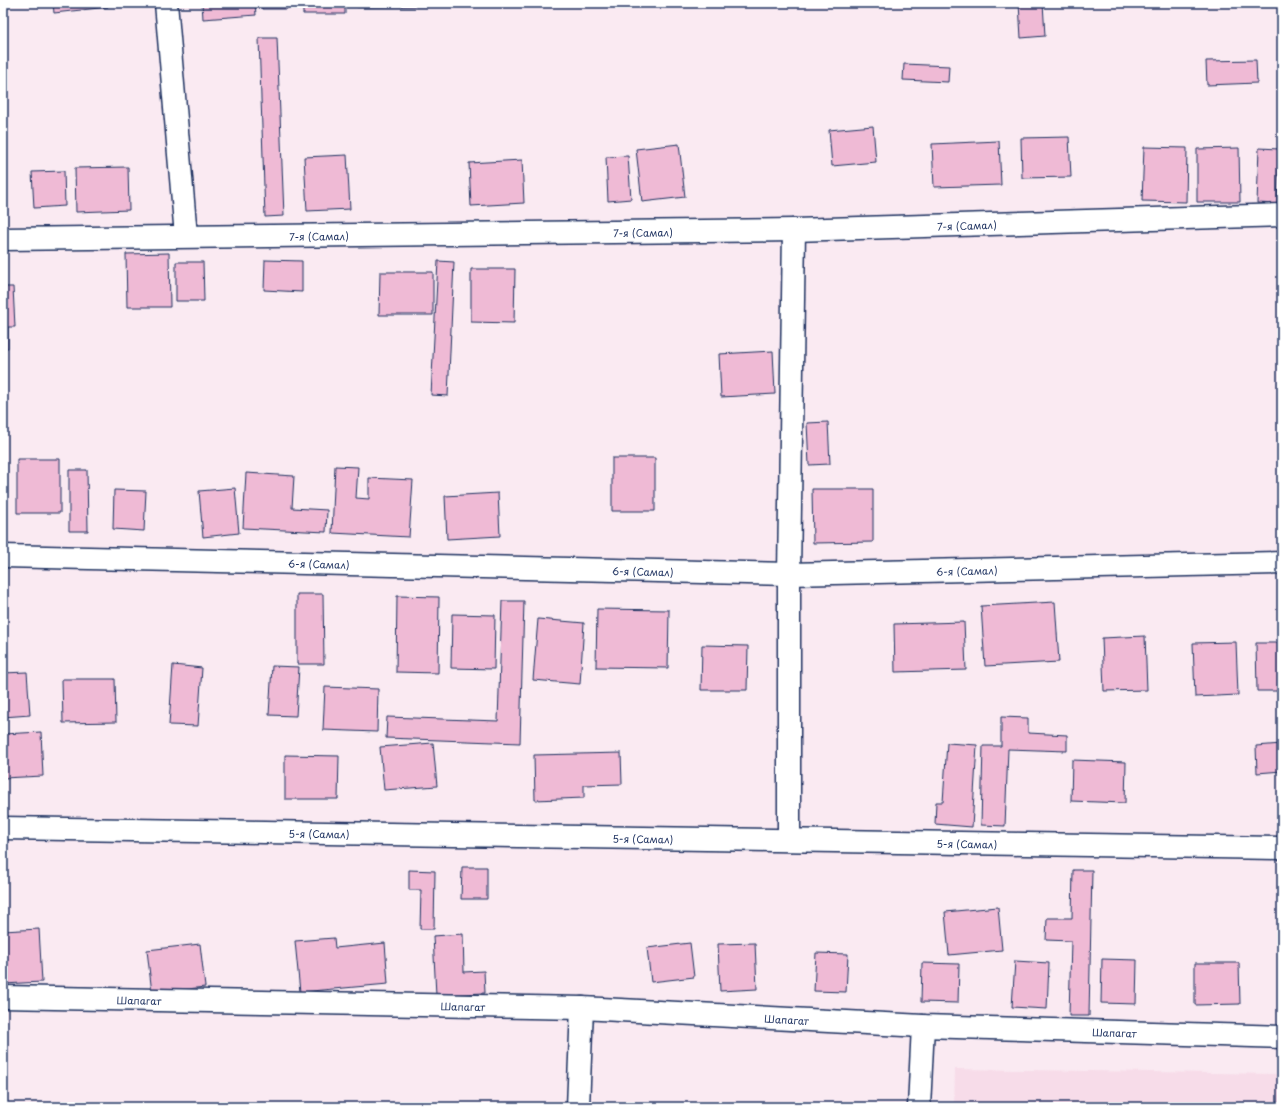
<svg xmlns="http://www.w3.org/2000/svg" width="1285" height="1110" font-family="'Playpen Sans',sans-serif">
  <rect width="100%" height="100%" fill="#faeaf2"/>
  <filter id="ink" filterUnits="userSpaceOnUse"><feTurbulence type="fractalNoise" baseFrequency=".025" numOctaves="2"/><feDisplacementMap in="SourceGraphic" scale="8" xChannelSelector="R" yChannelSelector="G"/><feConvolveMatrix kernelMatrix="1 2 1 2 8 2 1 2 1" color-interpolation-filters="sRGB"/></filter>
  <g filter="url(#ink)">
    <path fill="#f7dce9" d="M955,1069L1282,1074V1107H954Z"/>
    <path fill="#efbad5" stroke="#1b2f5e" d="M53,3H107L108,7L54,13Z
      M202,3H255L256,15L203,19Z
      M262,3H287V9H262Z
      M303,3H345V14H303Z
      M357,3H436V6L357,7Z
      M1019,3H1043L1045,36L1021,38Z
      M259,38H277L284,216L265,217Z
      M1256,60L1257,83L1207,85L1206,61Z
      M904,64L949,66L948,82L903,80Z
      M873,126L876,162L832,166L829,130Z
      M1069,137L1071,177L1022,178L1021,138Z
      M999,141L1001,185L934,187L932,144Z
      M679,144L685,197L642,202L636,149Z
      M1144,147L1187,148L1186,202L1142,201Z
      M1239,148L1240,202H1197V149Z
      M1259,148L1279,149L1277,204L1257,203Z
      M347,155L350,209L307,211L304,157Z
      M628,156L631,199L608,201L606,157Z
      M522,160L524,203L471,206L469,163Z
      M128,167L129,210L76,212L75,168Z
      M64,171L65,206L34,208L32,172Z
      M169,253L170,307H127L126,254Z
      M265,260L302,261V292L264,290Z
      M438,261L454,262L448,396L431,395Z
      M176,262H203L204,301H176Z
      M471,269H515L514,323L471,322Z
      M380,272H433V315H379Z
      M3,287H13L15,327H8V348H3Z
      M773,351L775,394L721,397L719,354Z
      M828,422L830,464L809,465L807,423Z
      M612,458H655V511H612Z
      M17,459H60V513H17Z
      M335,466L358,467L356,498L369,499V478L413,480L409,537L332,533Z
      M69,470H87L88,531H69Z
      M246,473L294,476L292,508L327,510L326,532L243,528Z
      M235,488L239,533L203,537L199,491Z
      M812,489H873V542L813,543Z
      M114,490L146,491L144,531L113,529Z
      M498,493L500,536L447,539L445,496Z
      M297,594H323L324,664H297Z
      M397,596L439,597L438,673L396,672Z
      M502,601H524L520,743L386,738L387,717L498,721Z
      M1055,602L1059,662L985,666L981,606Z
      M597,609L669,610L668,668L596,667Z
      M452,614L495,615L494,669L451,668Z
      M538,619L584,623L580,684L533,680Z
      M964,622L966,670L895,672L894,624Z
      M1145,636L1147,690L1104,691L1102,638Z
      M1236,642L1238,695L1195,697L1193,643Z
      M1256,643H1282V691H1257Z
      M702,645L748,646L747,690H701Z
      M173,665L202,668L198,726L169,725Z
      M272,666L299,667L296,716L269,715Z
      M27,672L30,715L3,717V673Z
      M62,679H115L116,722L63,723Z
      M325,687L378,689L377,732L323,730Z
      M1001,717L1028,718V733L1067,735V751L1008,749L1005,826L981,825L983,746H1001Z
      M41,732L43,776L3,778V734Z
      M433,743L437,786L384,790L380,747Z
      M947,743L977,745L972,827L935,824L936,802H943Z
      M1282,744V771L1257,773L1256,746Z
      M621,753L622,784L584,785V798L535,800L534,755Z
      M285,755L339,756L338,799H285Z
      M1072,760L1126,762L1125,803L1071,801Z
      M462,867H487V899H461Z
      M409,870L435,871L434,929H420L421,890H409Z
      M1073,870H1092L1089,1016H1069L1071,941L1046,940L1047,918H1072Z
      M998,907L1002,950L949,955L945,912Z
      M39,929L42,982L3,984V931Z
      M463,934L464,972L484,971L485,993L436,995L433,936Z
      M334,938L335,948L385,943L388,984L300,992L295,941Z
      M690,943L694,977L651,982L647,948Z
      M755,943L757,989L720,991L718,944Z
      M200,944L205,987L152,993L147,950Z
      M816,953L848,954L846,992L814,991Z
      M1102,959L1137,960L1136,1004L1101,1003Z
      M1015,961L1049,963L1047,1009L1012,1007Z
      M922,963L959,964L958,1003L921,1002Z
      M1195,963H1239L1240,1004L1195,1005Z
      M762,1104L797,1105V1107H762Z"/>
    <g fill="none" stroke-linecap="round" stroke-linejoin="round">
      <defs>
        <g id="street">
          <path d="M166,3L186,236"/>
          <path id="s1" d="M3,239L794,230L1282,215"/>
          <path id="s2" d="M3,556L789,574L1282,563"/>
          <path id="s3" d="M3,828L1282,848"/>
          <path d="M789,840V574L794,230"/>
          <path id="s4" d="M3,997L582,1008L923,1026L1282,1037"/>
          <path d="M578,1107L582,1008"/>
          <path d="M919,1107L923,1026"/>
        </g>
      </defs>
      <use href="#street" stroke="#1b2f5e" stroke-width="25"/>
      <use href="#street" stroke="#fff" stroke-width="22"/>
    </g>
  </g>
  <g text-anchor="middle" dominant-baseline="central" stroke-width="3" stroke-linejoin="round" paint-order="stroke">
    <g font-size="10" fill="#1b2f5e" stroke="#fff">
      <text stroke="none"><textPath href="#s1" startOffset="964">7-я (Самал)</textPath></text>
      <text stroke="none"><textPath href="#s1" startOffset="640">7-я (Самал)</textPath></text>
      <text stroke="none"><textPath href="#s1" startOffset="316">7-я (Самал)</textPath></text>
      <text stroke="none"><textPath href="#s2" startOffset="316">6-я (Самал)</textPath></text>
      <text stroke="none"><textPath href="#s2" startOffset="964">6-я (Самал)</textPath></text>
      <text stroke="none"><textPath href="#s2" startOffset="640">6-я (Самал)</textPath></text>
      <text stroke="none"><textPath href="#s3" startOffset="316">5-я (Самал)</textPath></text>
      <text stroke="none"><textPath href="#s3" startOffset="640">5-я (Самал)</textPath></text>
      <text stroke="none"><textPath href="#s3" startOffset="964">5-я (Самал)</textPath></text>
      <text stroke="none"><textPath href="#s4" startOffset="136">Шапагат</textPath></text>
      <text stroke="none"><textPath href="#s4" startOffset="460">Шапагат</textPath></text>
      <text stroke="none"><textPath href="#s4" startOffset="784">Шапагат</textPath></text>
      <text stroke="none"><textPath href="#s4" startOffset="1112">Шапагат</textPath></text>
    </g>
  </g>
  <rect width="1285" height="1110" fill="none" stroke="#fff" stroke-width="16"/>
  <rect x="8" y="8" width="1269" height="1094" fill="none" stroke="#1b2f5e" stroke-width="1.5" filter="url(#ink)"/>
</svg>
